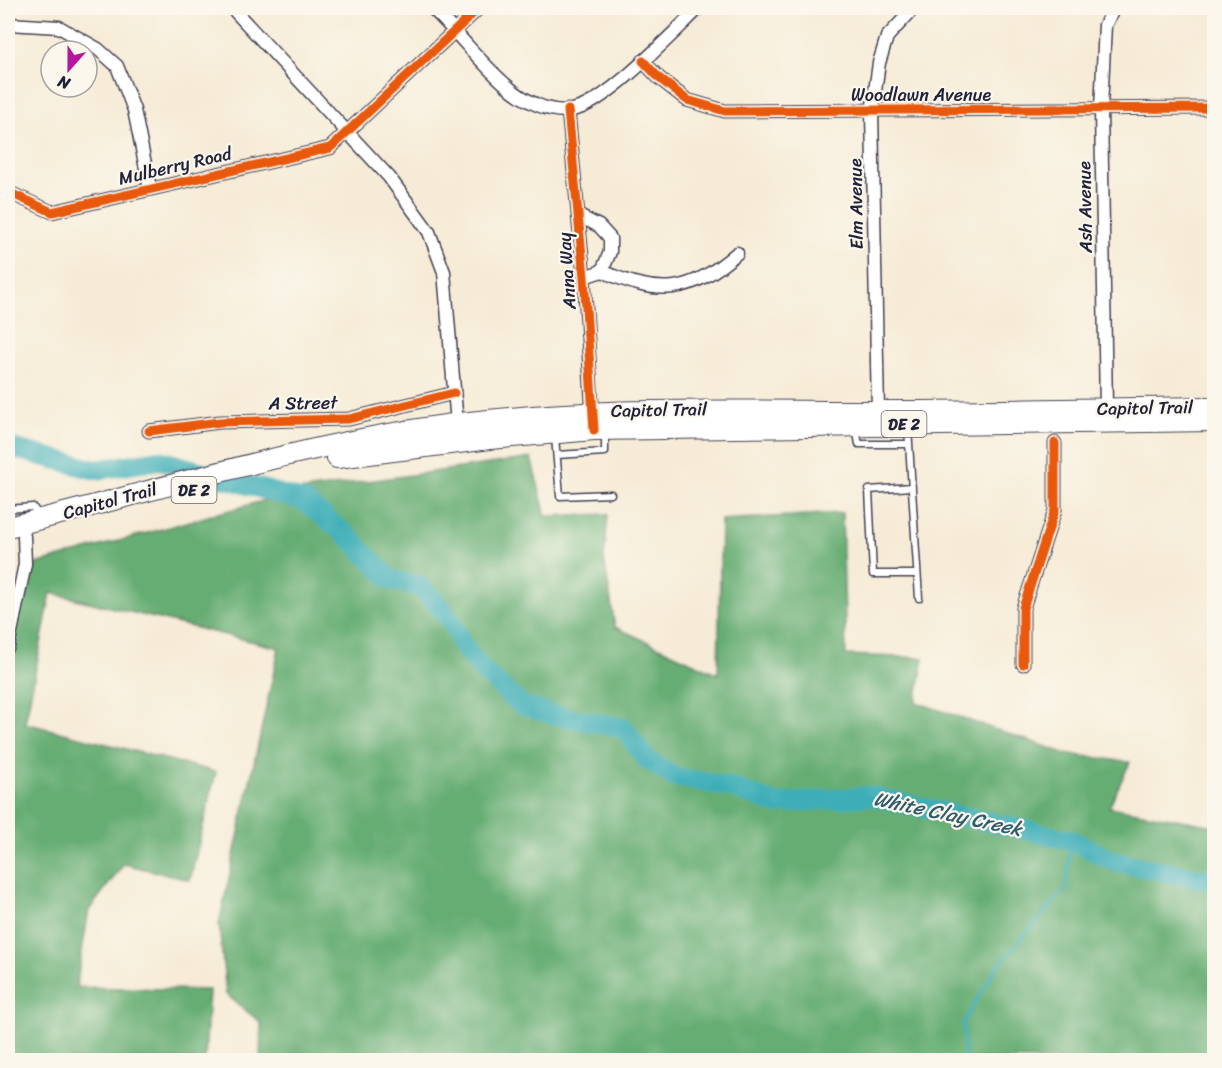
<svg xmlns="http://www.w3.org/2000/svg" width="1222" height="1068" font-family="Sriracha,sans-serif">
  <rect width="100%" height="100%" fill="#fbf7ec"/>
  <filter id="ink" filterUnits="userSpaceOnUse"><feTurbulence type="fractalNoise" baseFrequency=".0167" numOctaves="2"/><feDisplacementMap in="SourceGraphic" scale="12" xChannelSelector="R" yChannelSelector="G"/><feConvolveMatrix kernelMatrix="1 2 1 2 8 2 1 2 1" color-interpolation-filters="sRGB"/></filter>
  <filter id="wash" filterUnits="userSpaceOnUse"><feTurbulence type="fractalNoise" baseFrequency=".008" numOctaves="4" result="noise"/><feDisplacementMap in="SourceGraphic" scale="24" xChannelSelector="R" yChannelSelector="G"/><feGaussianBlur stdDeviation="1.35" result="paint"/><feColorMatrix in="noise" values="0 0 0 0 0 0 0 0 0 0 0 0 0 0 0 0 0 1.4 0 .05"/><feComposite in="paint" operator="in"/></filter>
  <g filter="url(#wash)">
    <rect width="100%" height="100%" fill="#f6ebd6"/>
    <path fill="#66ad73" stroke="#446857" stroke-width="1.5" d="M531,458L546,516L608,514L604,558L615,627L718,674L721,520L842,513L846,655L924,658L916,702L1067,754L1130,762L1109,807L1214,826V1060H260L261,1023L226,994L219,924L279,648L51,593L25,723L216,772L190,880L124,864L89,910L76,987L209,990L205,1060H8V663L24,578L36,564L298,491Z"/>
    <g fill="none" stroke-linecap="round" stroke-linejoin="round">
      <path stroke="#3eaeb8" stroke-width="3" d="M965,1060L963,1023L998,965L1066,889L1071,840"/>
      <path stroke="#3eaeb8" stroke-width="20" d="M8,447L96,470L160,460L304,501L348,536L391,580L419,586L436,602L451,621L463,646L481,669L521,705L554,715L624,728L645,758L674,777L730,787L776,804L870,796L1071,840L1116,862L1214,881"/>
    </g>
  </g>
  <g filter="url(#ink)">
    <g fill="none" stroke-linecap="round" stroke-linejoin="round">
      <defs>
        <path id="lane" d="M908,428L919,598
          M856,429L859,444H909
          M555,437L560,496L611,494
          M557,455L605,452V432
          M912,487L869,490L873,574H917
          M8,509L33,507L39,516"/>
        <path id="street" d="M232,8L389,177L429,232L444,272L457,424
          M432,8C457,32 479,61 505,84C522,100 552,116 576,109C608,101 673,33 699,8
          M8,24L59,27L98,49L117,66L134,110L150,188
          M643,61L659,78L687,100L725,111L1214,108
          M568,110L584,277L593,419
          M8,192L52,212L330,148L479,8
          M579,216L599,226L610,238V252L602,271
          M584,277L602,271C659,296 689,295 737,253
          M1106,408L1101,109L1105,25L1114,8
          M878,411L872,112L879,63L887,37L914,8
          M149,431L220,422L349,419L454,393
          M8,647L25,564L24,536
          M1023,664V608L1055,510V443"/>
        <path id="primary" d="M337,458L490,439L594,430L1214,421
          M8,527C158,491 307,442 461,423C600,406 738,411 877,411C990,411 1102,408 1214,407"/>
      </defs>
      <use href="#lane" stroke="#424052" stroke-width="9"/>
      <use href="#street" stroke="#424052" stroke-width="15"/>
      <use href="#primary" stroke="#424052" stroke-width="22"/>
      <use href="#lane" stroke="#fff" stroke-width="6"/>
      <use href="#street" stroke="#fff" stroke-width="12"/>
      <use href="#primary" stroke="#fff" stroke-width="20"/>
      <defs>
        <path id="cycleway" d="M643,61L659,78L687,100L725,111L1214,108
          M568,110L584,277L594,430
          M8,192L52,212L330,148L479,8
          M149,431L220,422L349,419L454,393
          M1023,664V608L1055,510V443"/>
      </defs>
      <use href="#cycleway" stroke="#fbf7ec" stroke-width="13"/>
      <use href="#cycleway" stroke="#e8590c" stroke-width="9"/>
    </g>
  </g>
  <g text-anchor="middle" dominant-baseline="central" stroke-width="4.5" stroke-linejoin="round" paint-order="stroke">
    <g fill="#fbf7ec" stroke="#636270" stroke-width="1.5">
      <rect x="881.5" y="411" width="45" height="26" rx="4.5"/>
      <rect x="171.5" y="477" width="45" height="26" rx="4.5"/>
    </g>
    <g font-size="16" font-weight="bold" fill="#22223b">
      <text x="904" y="424">DE 2</text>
      <text x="194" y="490">DE 2</text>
    </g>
    <g font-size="18" fill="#22223b" stroke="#fbf7ec">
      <text x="921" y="95">Woodlawn Avenue</text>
      <text transform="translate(175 166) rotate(-13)">Mulberry Road</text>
      <text transform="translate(856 204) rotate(-91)">Elm Avenue</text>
      <text transform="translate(1085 207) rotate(-91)">Ash Avenue</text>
      <text transform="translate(567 271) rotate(-94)">Anna Way</text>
      <text transform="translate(303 403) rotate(-1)">A Street</text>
      <text transform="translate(1145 408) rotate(-1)">Capitol Trail</text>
      <text transform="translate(659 410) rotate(-1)">Capitol Trail</text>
      <text transform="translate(110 501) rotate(-15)">Capitol Trail</text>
    </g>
    <g font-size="20" font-style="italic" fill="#2d5a6d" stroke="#fbf7ec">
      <text transform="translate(948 814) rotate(12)">White Clay Creek</text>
    </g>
  </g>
  <rect width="1222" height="1068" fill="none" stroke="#fbf7ec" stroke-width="30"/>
  <g transform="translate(69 69) rotate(201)"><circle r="28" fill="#fbf7ec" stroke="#a4a2a5" stroke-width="1.5"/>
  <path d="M0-4.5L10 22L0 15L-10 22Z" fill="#b5179e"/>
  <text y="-9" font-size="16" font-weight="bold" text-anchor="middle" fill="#22223b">N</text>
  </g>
</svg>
